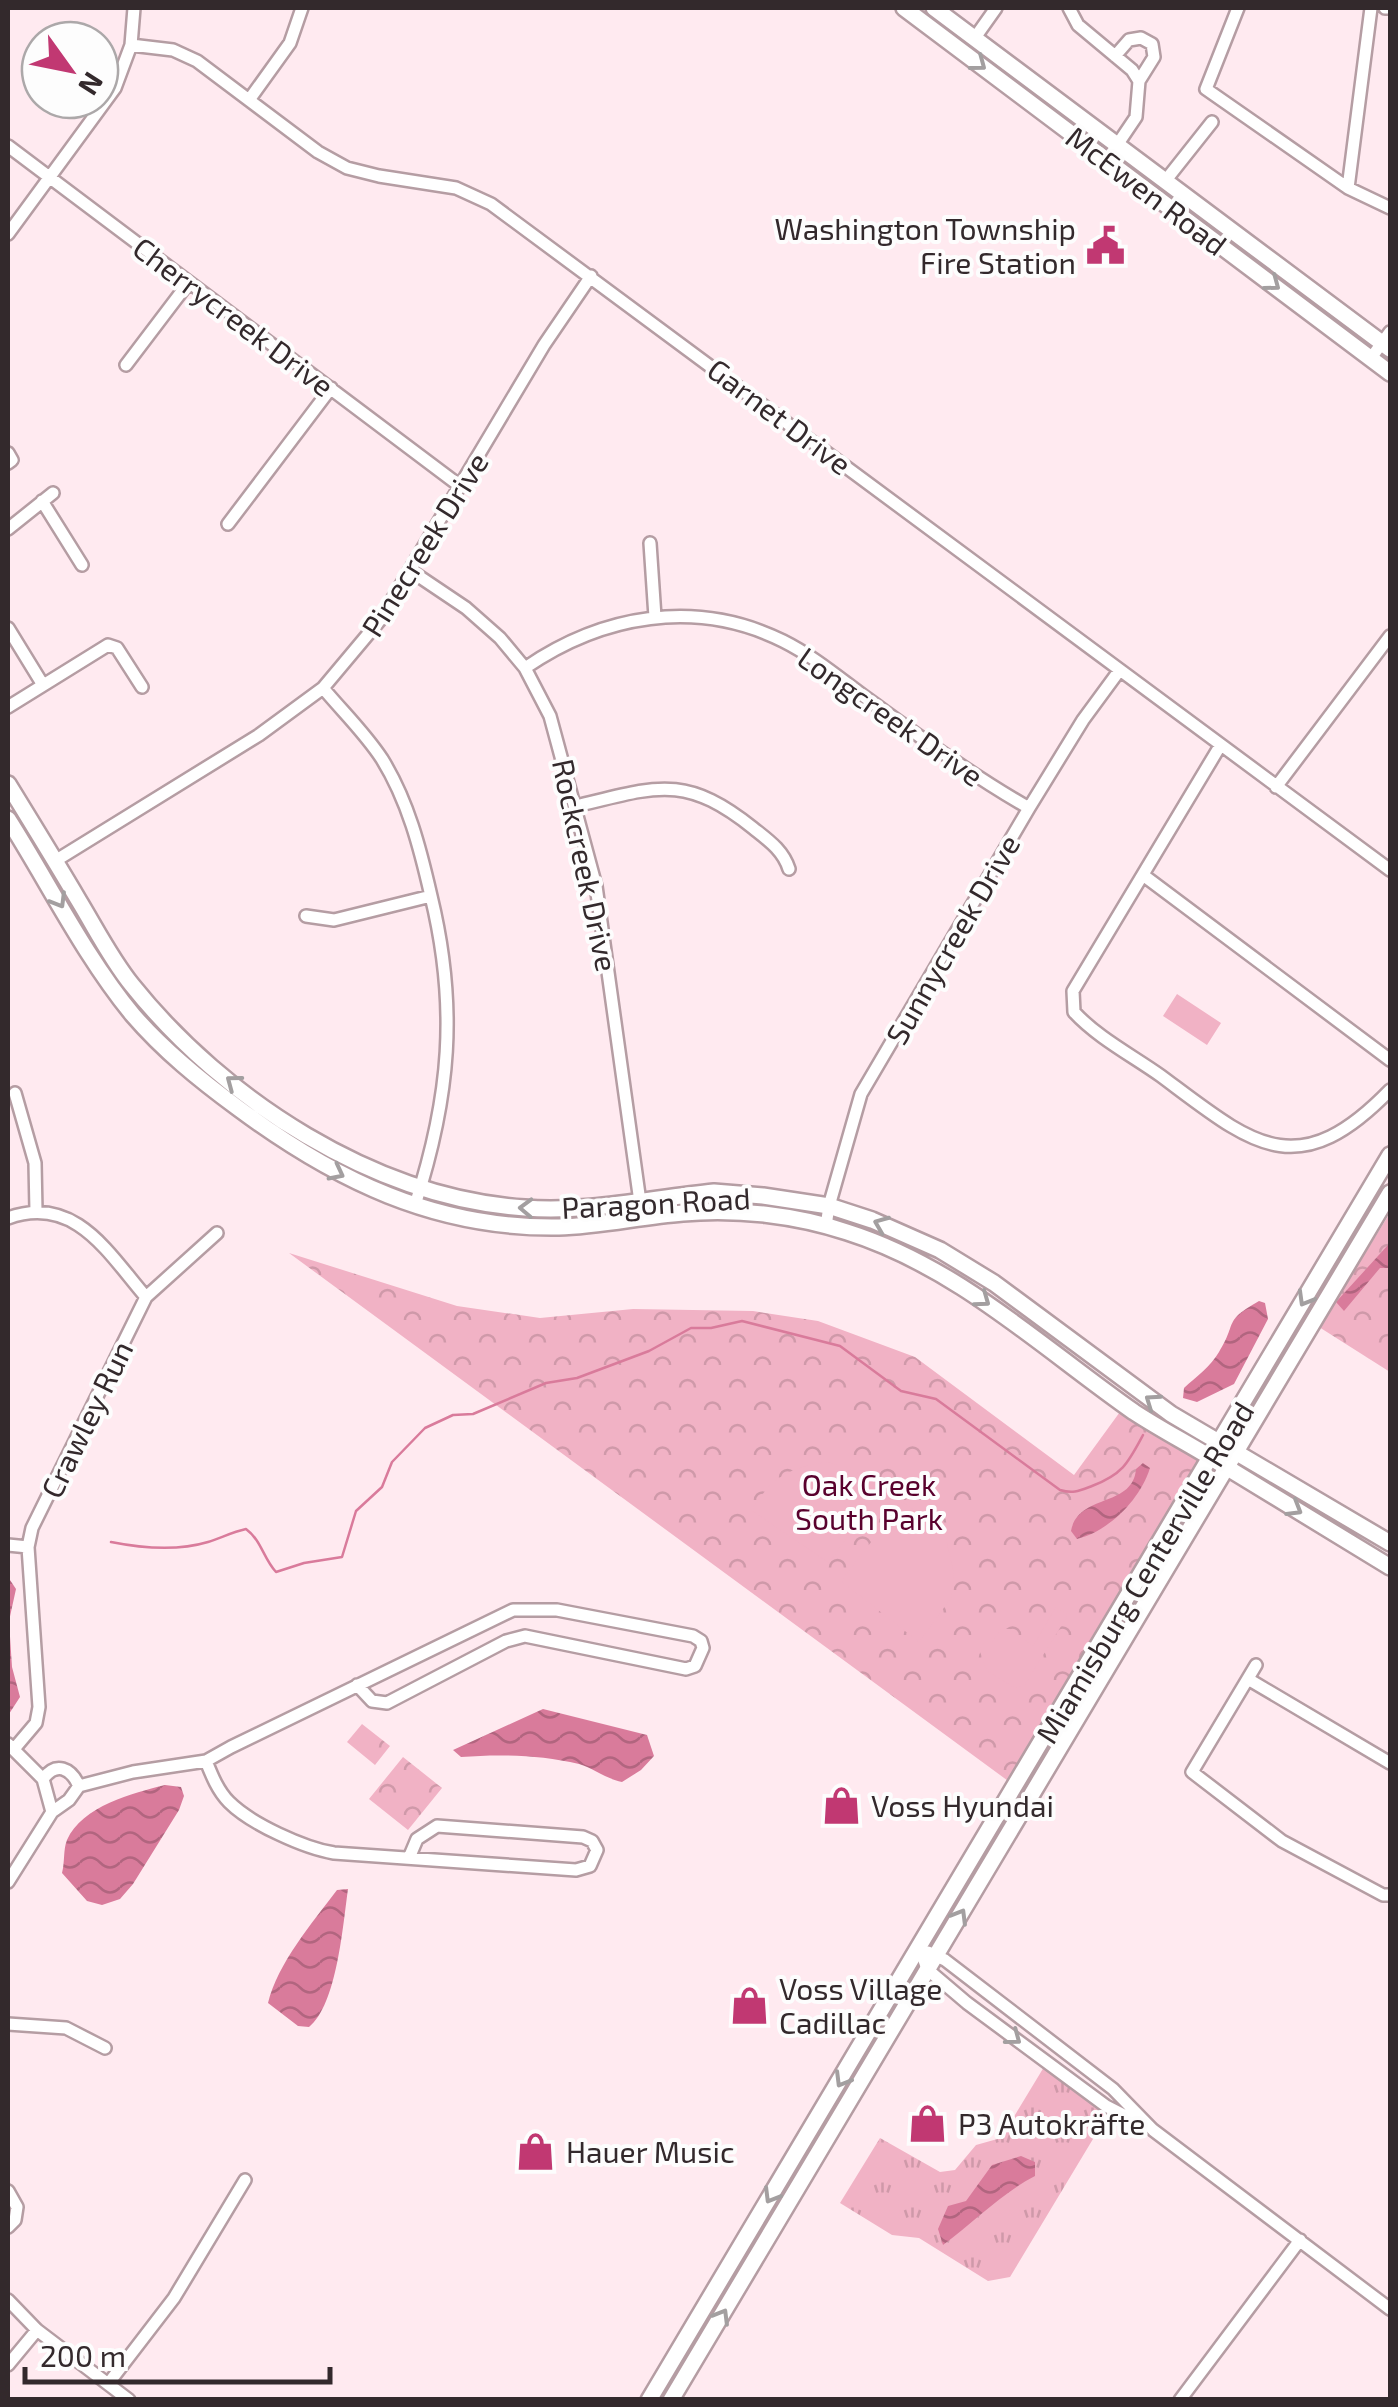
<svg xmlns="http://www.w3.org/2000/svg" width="1398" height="2407" font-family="'Exo 2',sans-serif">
  <defs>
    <pattern id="grass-tufts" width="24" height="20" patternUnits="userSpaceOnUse" patternTransform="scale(2.5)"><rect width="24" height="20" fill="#f1b2c5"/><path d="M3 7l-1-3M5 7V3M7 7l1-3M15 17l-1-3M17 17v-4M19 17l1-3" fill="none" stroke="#cf99a9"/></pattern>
    <pattern id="forest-crowns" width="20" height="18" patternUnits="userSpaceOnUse" patternTransform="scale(2.5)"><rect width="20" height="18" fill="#f1b2c5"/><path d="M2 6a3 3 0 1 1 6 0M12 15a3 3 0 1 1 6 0" fill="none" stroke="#cf99a9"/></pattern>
    <pattern id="water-waves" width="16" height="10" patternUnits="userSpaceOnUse" patternTransform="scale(2.5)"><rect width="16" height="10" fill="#d97b9b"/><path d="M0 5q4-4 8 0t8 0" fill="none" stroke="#b1657f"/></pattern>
  </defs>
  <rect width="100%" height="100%" fill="#ffeaf0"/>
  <path fill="url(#grass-tufts)" d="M1047,2062L1106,2106L1096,2134L1010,2277L988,2281L919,2238L892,2235L840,2203L880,2138L940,2172L955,2170L976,2145L1001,2138Z"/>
  <path fill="url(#forest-crowns)" d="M1390,1213V1372L1319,1327Z
    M289,1253L457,1306L540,1318L633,1309L753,1311L818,1321L915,1357L1074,1475L1125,1405L1212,1459L1015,1786Z
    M362,1724L390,1746L375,1765L347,1742Z
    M403,1757L442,1788L408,1830L369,1799Z"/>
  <path fill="#f1b2c5" d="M1177,994L1221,1023L1207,1045L1163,1016Z
    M828,1462L853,1470L881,1489L829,1563L751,1510C773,1477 789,1467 828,1462Z
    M902,1502L934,1523L946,1539L954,1574L951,1598L919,1642L841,1581Z
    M1056,1607L1068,1615L1024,1686L1015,1688L987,1671L979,1649L985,1642H992L1001,1629H1010L1033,1646Z"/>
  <path fill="url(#water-waves)" d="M1390,1233V1268H1380L1344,1311L1336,1302L1388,1245Z
    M1259,1301L1265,1303L1268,1319L1234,1384L1197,1402L1183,1398L1184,1388C1196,1377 1211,1366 1219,1352C1238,1322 1222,1322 1259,1301Z
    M1143,1463L1150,1468C1140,1500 1109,1531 1077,1539L1071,1531C1078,1493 1133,1508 1136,1469Z
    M8,1577L16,1589L9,1621L12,1667L20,1697L9,1714Z
    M543,1709L647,1735L654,1756L641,1770L622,1782C604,1778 593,1768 579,1764C540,1755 501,1754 461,1757L453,1750Z
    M165,1785L181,1787L184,1796L179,1810L133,1884L120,1899L102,1905L87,1901L62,1873C65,1862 63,1850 67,1840C82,1806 133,1793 165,1785Z
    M348,1889C343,1924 337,2005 309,2027L298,2026L268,2003C278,1963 312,1923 337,1890Z
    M1021,2156L1035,2162V2176C1002,2193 974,2222 943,2245L938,2229L948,2206L966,2201L992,2165Z"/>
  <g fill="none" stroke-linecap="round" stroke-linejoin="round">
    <path stroke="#d97b9b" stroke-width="2.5" d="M111,1542C141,1548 178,1551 208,1542C221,1538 232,1532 246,1529C262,1541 263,1558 276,1572L304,1563L342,1557L356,1511L382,1487L392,1462L425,1428L453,1415L473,1414L546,1383L577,1378L649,1351L691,1328H711L742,1321L840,1346L901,1391L936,1399L1060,1490C1073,1494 1079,1491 1092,1486C1123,1474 1128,1463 1143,1435"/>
    <defs>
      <path id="street" d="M1069,8L1078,25L1132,70L1139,81L1136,117L1107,160
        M1238,8L1206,89L1348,188L1390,208
        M1385,8H1390
        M974,39L996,8
        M131,45L173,50L197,61L318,152L347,168L379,176L456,188L491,204L1390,870
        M1115,56L1129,40L1141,38L1152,44L1154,57L1139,81
        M249,100L290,43L302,8
        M8,146L460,486
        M1166,180L1212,122
        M1348,188L1371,8
        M8,234L115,88L131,45L134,8
        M1371,358L1390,332
        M126,365L189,282
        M8,453L12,460L8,463
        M42,501L82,565
        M228,524L331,388
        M8,529L53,493
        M650,543L655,617
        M411,571L466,608L500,638L525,668L550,716L596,886L641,1209
        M8,628L43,685
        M525,668C602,615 696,598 783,641C813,656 838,677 865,697C919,736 971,775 1029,808
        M323,688C343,712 365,733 382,759C408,801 420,848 431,896C458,1007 450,1097 415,1205
        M8,707L108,645L117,648L142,687
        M1220,746L1073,991L1074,1012C1098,1038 1133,1056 1161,1076C1251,1143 1296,1187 1390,1090
        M1276,787L1390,636
        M576,806C656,787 684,773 753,828C768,840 783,850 789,869
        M55,861L259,735L323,688L380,620L544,345L591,276
        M1143,875L1390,1060
        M306,916L334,920L431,896
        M15,1093L35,1163L36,1211
        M8,1218C75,1194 108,1253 146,1297
        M826,1226L829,1206L861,1094L1029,808L1083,720L1119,671
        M8,1545L28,1547
        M1256,1665L1192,1772L1282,1841L1383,1895H1390
        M1248,1679L1390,1763
        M8,1744L43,1779
        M14,1749L36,1723L39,1707L28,1547L32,1528L146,1297L217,1233
        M206,1761C212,1776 218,1791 229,1802C251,1824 304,1848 334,1853L576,1870L590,1866L597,1850L592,1841L583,1837L437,1826L417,1839L409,1858
        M79,1786L133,1772L206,1761L231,1747L513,1610H557L693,1636L701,1641L703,1648L695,1666L686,1669L525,1636L506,1641L387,1703L372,1701L357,1685
        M8,1882L52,1812L69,1800L79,1786C71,1768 56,1761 43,1779L52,1812
        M920,1949L927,1969L967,2003L1106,2106L1145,2126
        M928,1952L945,1960L1113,2089L1153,2130L1390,2309
        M8,2024L66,2028L105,2048
        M8,2191L17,2207L15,2220L8,2227
        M8,2300L37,2330L129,2400
        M8,2365L37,2330
        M108,2384L174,2298L245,2180
        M1180,2400L1300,2240"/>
      <path id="secondary" d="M904,8L1390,373
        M934,8L1390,349
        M8,784C32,823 56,862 79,901C96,929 111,959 132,985C224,1100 375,1198 525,1208C587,1213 652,1198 714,1192L763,1196L829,1206L872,1220L940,1250L994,1283L1171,1414L1390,1543
        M8,819C48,882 85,957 133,1015C164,1051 200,1080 238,1108C335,1180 435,1229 559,1227C600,1226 642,1216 683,1213C736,1208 796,1215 847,1232C958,1267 1041,1347 1134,1412C1160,1429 1187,1443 1213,1459C1272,1495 1331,1531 1390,1567
        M649,2400L1390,1155
        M671,2400L1390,1193"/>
    </defs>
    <use href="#street" stroke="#b59da3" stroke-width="16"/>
    <use href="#secondary" stroke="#b59da3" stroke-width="20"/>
    <use href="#street" stroke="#fff" stroke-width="11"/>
    <use href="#secondary" stroke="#fff" stroke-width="15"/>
  </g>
  <defs><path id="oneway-chevron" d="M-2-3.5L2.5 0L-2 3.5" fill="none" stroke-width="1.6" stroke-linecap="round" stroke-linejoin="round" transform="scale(2.5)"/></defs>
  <g stroke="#a39fa0">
    <use href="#oneway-chevron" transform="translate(979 64) rotate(37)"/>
    <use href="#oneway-chevron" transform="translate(1273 284) rotate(37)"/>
    <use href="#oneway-chevron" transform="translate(59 901) rotate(59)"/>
    <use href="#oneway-chevron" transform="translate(233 1082) rotate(-143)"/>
    <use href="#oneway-chevron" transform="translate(337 1173) rotate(27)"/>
    <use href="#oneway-chevron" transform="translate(526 1208) rotate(-178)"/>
    <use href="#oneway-chevron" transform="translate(881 1224) rotate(-158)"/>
    <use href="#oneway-chevron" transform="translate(1305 1299) rotate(120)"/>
    <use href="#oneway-chevron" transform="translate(983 1300) rotate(36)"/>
    <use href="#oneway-chevron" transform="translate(1152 1401) rotate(-145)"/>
    <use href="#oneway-chevron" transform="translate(1295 1509) rotate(31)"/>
    <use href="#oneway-chevron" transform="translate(960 1916) rotate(-59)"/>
    <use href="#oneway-chevron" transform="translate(1014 2038) rotate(37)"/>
    <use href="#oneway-chevron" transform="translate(842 2080) rotate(121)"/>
    <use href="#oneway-chevron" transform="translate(771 2196) rotate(121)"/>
    <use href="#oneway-chevron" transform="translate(722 2316) rotate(-59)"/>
  </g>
  <defs>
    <symbol id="civic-bare" viewBox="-9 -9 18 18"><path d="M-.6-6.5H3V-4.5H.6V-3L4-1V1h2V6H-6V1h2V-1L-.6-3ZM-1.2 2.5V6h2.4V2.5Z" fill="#c13872" stroke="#fdfdfd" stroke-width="2.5" paint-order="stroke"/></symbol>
    <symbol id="shop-bare" viewBox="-9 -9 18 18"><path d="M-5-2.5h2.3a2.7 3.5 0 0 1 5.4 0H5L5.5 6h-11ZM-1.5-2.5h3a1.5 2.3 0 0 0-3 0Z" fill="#c13872" stroke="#fdfdfd" stroke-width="2.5" paint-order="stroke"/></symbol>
  </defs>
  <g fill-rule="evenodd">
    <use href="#civic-bare" x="1078" y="218" width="55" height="55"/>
    <use href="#shop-bare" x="814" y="1778" width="55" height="55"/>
    <use href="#shop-bare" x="722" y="1978" width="55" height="55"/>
    <use href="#shop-bare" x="900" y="2096" width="55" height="55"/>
    <use href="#shop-bare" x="508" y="2124" width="55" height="55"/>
  </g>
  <g text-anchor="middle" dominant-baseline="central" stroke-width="8" stroke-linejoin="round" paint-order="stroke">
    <g font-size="30" fill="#33292c" stroke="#fdfdfd">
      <text transform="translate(1147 190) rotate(37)">McEwen Road</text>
      <text transform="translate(234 316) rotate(37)">Cherrycreek Drive</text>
      <text transform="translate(780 416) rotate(37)">Garnet Drive</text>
      <text transform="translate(424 544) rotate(-58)">Pinecreek Drive</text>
      <text transform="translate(891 716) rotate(35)">Longcreek Drive</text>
      <text transform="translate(586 865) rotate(78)">Rockcreek Drive</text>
      <text transform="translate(952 939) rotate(-60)">Sunnycreek Drive</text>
      <text transform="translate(656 1202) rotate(-3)">Paragon Road</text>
      <text transform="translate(86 1419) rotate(-64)">Crawley Run</text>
      <text transform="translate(1144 1572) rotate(-59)">Miamisburg Centerville Road</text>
    </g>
    <g font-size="30" fill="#33292c" stroke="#fdfdfd" text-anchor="start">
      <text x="1076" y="228" text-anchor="end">Washington Township<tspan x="1076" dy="34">Fire Station</tspan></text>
      <text x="871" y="1805">Voss Hyundai</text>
      <text x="779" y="1988">Voss Village<tspan x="779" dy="34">Cadillac</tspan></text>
      <text x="958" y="2123">P3 Autokräfte</text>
      <text x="566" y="2151">Hauer Music</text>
    </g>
    <g font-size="30" fill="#59012d" stroke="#fdfdfd">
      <text x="869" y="1484">Oak Creek<tspan x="869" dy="34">South Park</tspan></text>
    </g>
  </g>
  <rect width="1398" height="2407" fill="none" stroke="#33292c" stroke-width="20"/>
  <g transform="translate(70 70) rotate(123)"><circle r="48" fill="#fdfdfd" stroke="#aca8a9" stroke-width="2.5"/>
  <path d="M0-8L18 38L0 25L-18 38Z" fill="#c13872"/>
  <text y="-15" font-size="28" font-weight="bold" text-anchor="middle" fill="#33292c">N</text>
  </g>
  <path d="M25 2367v15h305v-15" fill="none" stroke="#33292c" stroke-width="5"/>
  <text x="40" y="2367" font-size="30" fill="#33292c" stroke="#fdfdfd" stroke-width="8" paint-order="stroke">200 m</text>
</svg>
